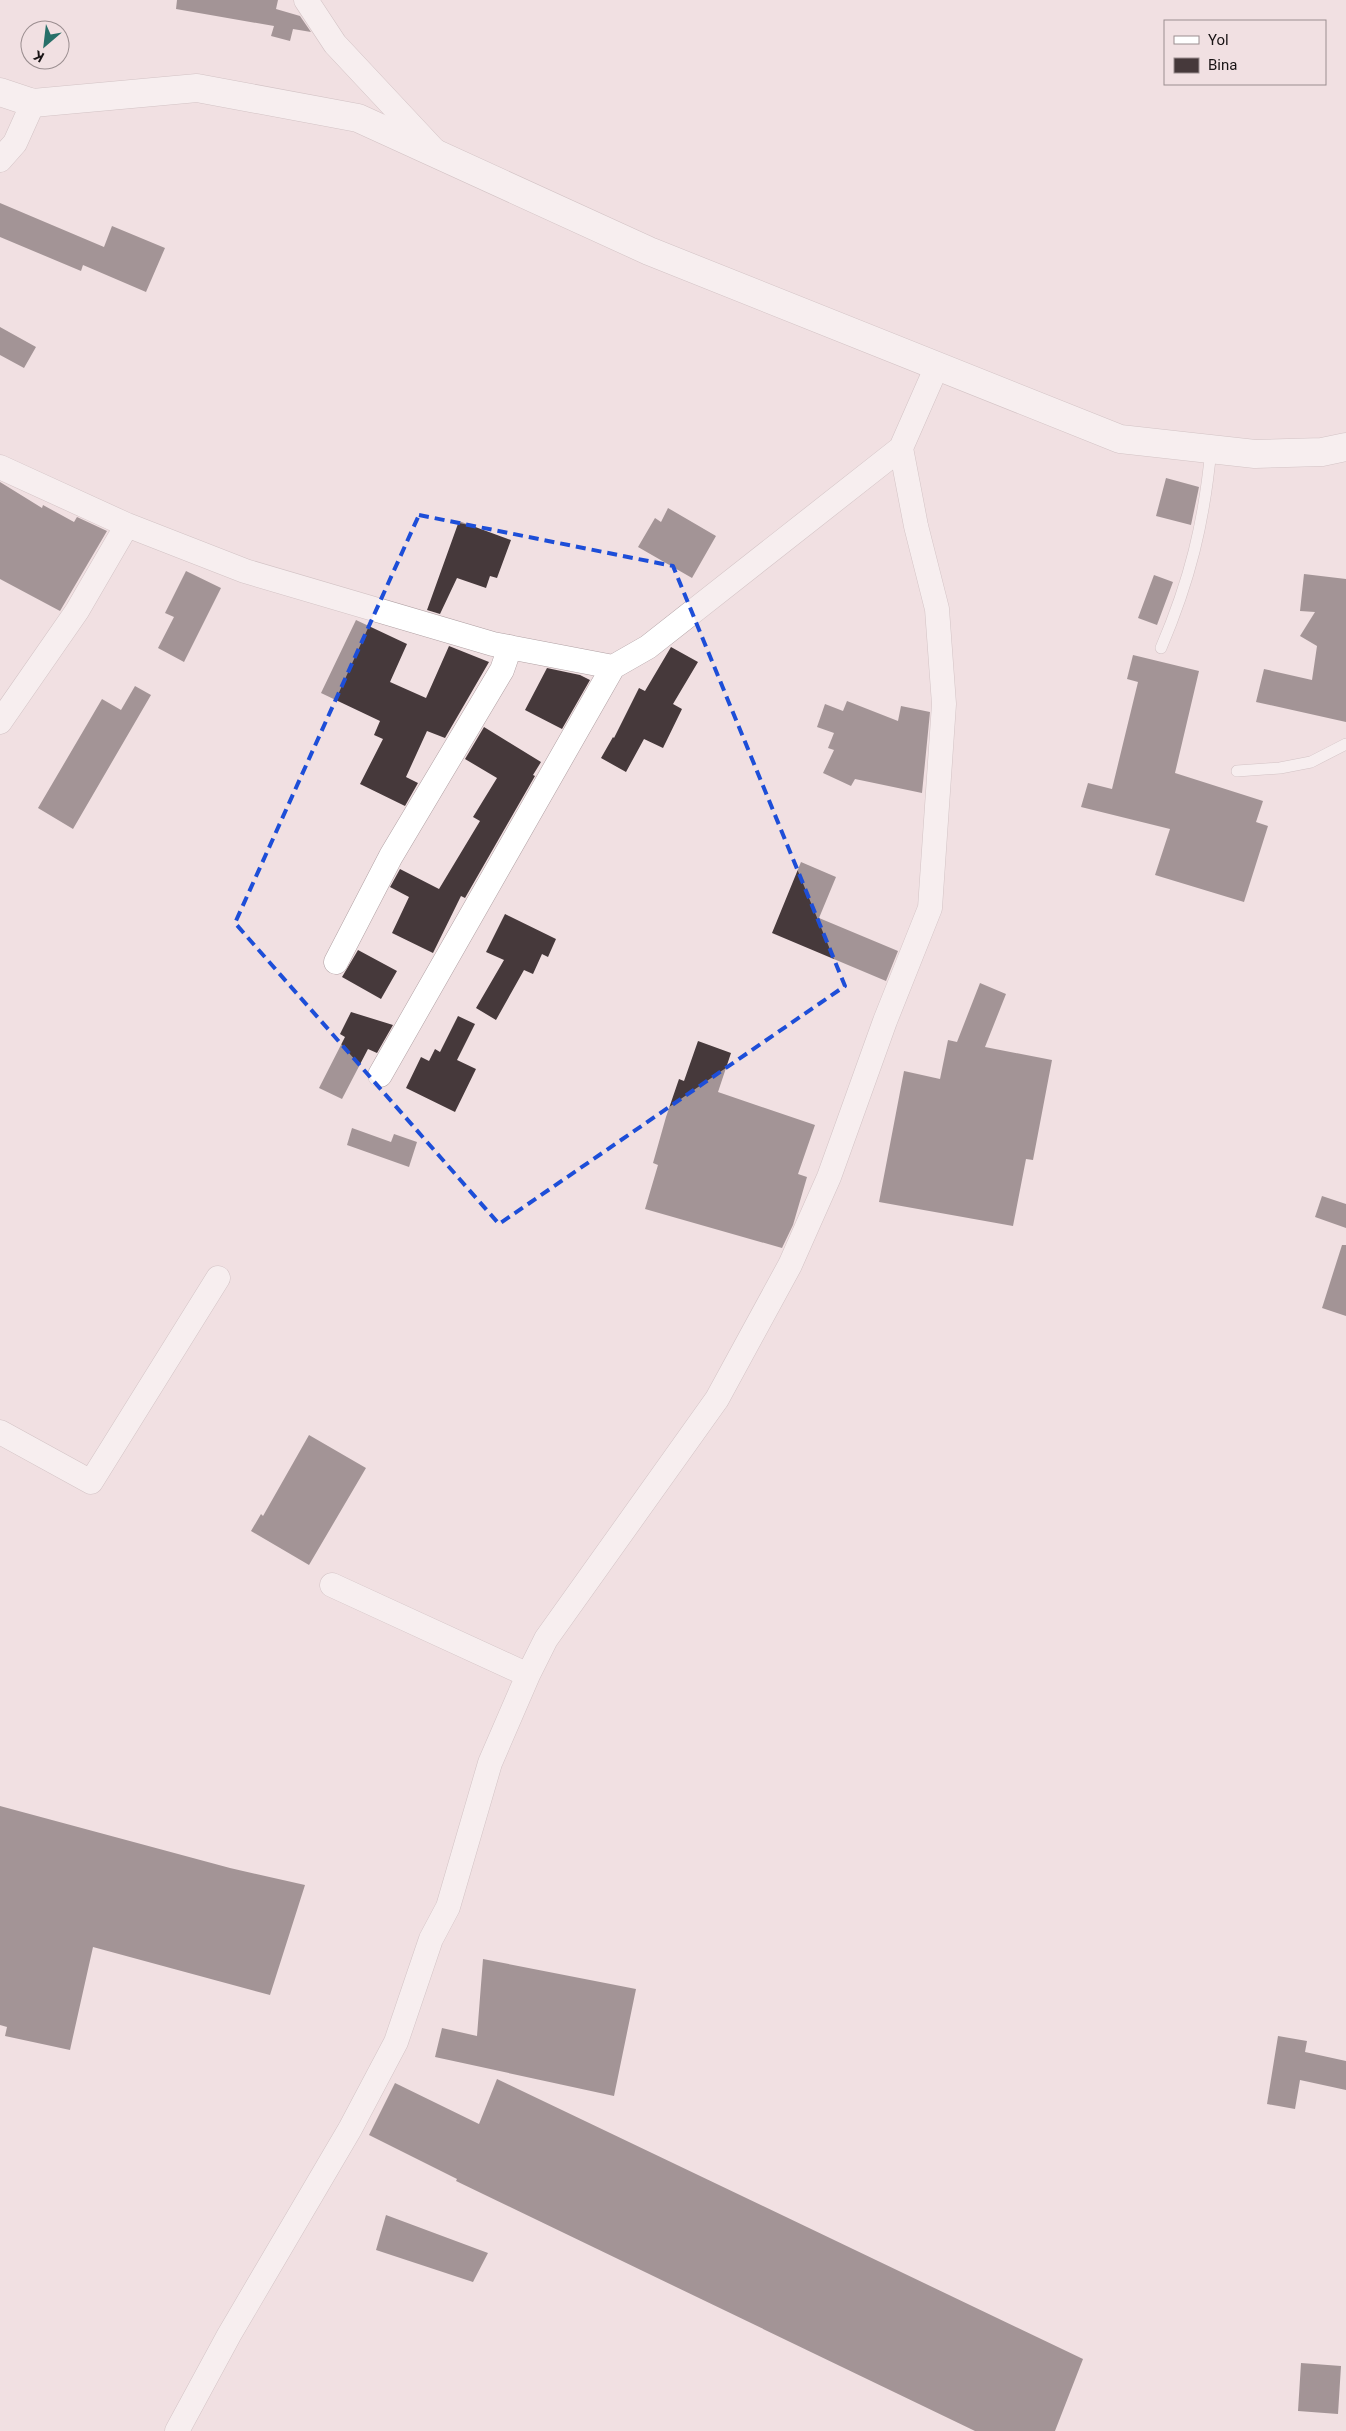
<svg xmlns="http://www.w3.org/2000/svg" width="1346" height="2431" font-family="Roboto,sans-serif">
  <rect width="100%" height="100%" fill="#f1e0e2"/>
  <path fill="#46393b" d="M177,0H278L276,9L300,16L311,32L293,29L290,41L271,36L274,26L176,9Z
    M0,203L104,247L112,226L165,248L146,292L83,265L81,271L0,237Z
    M0,327L36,347L24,368L0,355Z
    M1166,478L1199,487L1191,525L1156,516Z
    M0,482L42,508L43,505L74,522L77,517L107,531L60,611L0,579Z
    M668,508L716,536L692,578L638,547L655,518L661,522Z
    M459,521L511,540L497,578L490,576L486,588L457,578L440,614L427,610Z
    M186,571L221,588L184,662L158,648L174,617L165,613Z
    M1304,574L1346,579V722L1256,702L1264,669L1312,680L1317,646L1300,636L1315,612L1300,611Z
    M1154,575L1173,582L1157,625L1138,618Z
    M356,620L407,644L390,682L426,698L449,646L489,662L445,738L427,731L406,777L418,783L405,806L360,784L383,739L374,735L380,721L321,693Z
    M671,647L698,662L673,704L682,709L663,748L644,739L626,772L601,758L613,737L614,738L639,688L645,691Z
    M1133,655L1199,671L1175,773L1263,801L1256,822L1268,826L1244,902L1155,875L1170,829L1081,807L1088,783L1112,789L1138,682L1127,679Z
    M547,668L580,675L590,680L562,729L525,710Z
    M135,686L151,695L73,829L38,808L102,699L121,710Z
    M847,701L898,721L901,706L930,712L922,793L855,779L851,786L823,773L834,750L828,748L834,733L817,727L825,704L843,711Z
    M484,727L541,762L533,775L535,776L465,898L461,896L433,953L392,933L409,897L390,887L400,869L439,889L480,821L473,817L497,778L465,759Z
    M801,862L836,877L819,918L898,951L886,981L772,933Z
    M505,914L556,939L548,957L542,954L533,974L524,970L496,1020L476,1008L504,960L486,952Z
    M358,950L397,971L381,999L342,977Z
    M980,983L1006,994L985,1047L1052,1060L1033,1160L1026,1159L1013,1226L879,1202L904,1071L940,1079L948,1040L957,1042Z
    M351,1012L393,1025L377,1053L368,1049L342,1099L319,1088L345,1037L340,1034Z
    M458,1016L475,1024L457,1060L476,1069L455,1112L406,1088L421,1057L429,1061L435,1049L440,1052Z
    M698,1041L731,1053L718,1092L815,1125L798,1174L807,1177L793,1225L782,1248L645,1209L658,1165L653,1163L666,1117L679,1079L684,1081Z
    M352,1128L391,1142L394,1134L417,1142L409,1167L347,1145Z
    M1322,1196L1346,1204V1228L1315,1217Z
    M1342,1245H1346V1316L1322,1308Z
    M309,1435L366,1468L309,1565L251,1531L261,1514L263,1516Z
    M0,1806L230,1868L305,1885L270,1995L93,1947L70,2050L5,2036L7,2027L0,2025Z
    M483,1959L636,1989L614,2096L435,2057L442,2028L477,2036Z
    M1278,2036L1307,2041L1305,2052L1346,2061V2090L1300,2080L1295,2109L1267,2104Z
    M497,2079L1083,2359L1055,2431H975L456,2181L457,2179L369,2135L395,2083L479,2124Z
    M386,2215L488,2253L473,2282L376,2250Z
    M1301,2363L1341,2366L1338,2414L1298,2411Z"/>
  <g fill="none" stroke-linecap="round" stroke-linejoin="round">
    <defs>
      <path id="service" d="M1161,648C1190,580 1204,523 1211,449
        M1237,771L1280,768L1311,762L1346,744"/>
      <path id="minor" d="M306,0L335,44L436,152
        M0,160L15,143L33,103
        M0,467L127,525L245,571L493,644L613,667
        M0,722L77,611L127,525
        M336,962L391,856L502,670L510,647
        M380,1075L613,667L648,647L901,448
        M0,1432L91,1482L218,1278
        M332,1585L528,1675
        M177,2431L229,2335L350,2129L396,2042L431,1939L448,1907L490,1763L528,1675L546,1639L717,1399L790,1265L829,1177L885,1021L930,908L944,704L937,609L916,526L901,448L937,366"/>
      <path id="tertiary" d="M0,92L33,103L197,88L358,118L649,251L1120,439L1255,454L1322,452L1346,447"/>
    </defs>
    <use href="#service" stroke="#b0a0a3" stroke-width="12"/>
    <use href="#minor" stroke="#b0a0a3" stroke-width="25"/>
    <use href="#tertiary" stroke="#b0a0a3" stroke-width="29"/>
    <use href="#service" stroke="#fff" stroke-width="11"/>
    <use href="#minor" stroke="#fff" stroke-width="24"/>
    <use href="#tertiary" stroke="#fff" stroke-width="28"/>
  </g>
  <path d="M0 0H1346V2431H0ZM419,515L673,566L845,986L499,1224L235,923Z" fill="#f1e0e2" fill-opacity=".55" fill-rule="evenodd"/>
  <path fill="none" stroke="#1d4ed8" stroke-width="4" stroke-dasharray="10 6" stroke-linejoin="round" d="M419,515L673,566L845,986L499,1224L235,923Z"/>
  <rect x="1164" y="20" width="162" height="65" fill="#f1e0e2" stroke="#9b8e90"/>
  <rect x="1174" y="36" width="25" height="8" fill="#ffffff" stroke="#9b8e90"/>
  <text x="1208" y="45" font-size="15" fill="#191415">Yol</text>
  <rect x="1174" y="58" width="25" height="15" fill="#46393b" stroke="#9b8e90"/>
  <text x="1208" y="70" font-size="15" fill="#191415">Bina</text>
  <g transform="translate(45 45) rotate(208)"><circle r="24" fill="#f1e0e2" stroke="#9b8e90"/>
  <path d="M0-4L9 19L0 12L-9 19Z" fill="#277069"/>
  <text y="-8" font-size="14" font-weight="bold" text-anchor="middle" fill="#191415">K</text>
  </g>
</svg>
